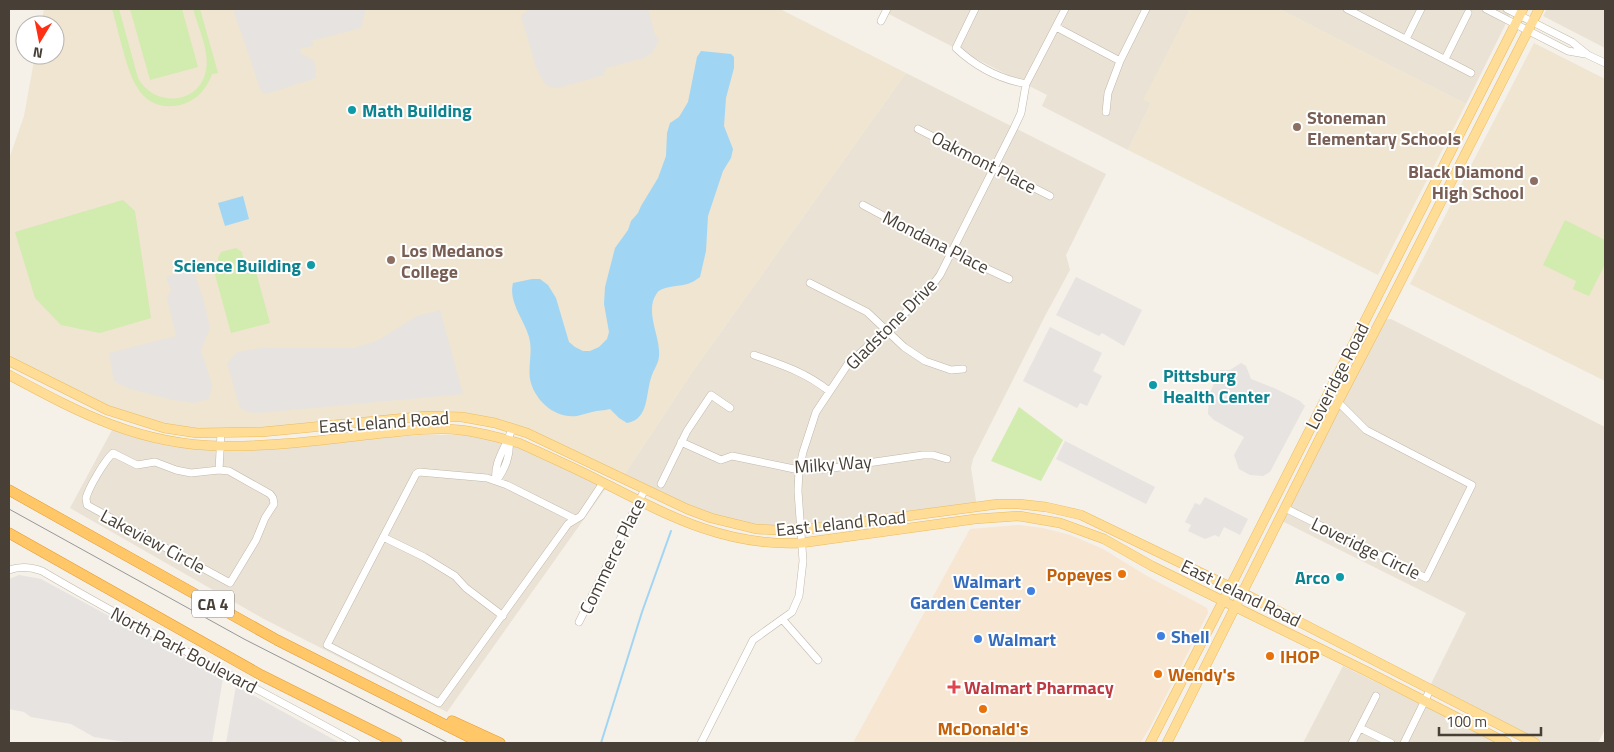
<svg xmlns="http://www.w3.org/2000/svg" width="1614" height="752" font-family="'Titillium Web',sans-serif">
  <rect width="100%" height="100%" fill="#f5f0e8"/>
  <path fill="#e9e2d5" d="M879,9H1190L1144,99L1151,103L1128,150L1042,106L1047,95Z
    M1279,9H1513L1466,104Z
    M1547,9H1605V48L1543,16Z
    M906,73L1106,174L1066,255L1070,270L1045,316L973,459L971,468L977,507L809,529L737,525L622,478L693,371Z
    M1391,319L1605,427V729L1598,743H1542L1429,688L1466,613L1280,520L1381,320Z
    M112,430L154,442L226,450L421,435H472L525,449L606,488L447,712L264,619L70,508Z
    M1343,666L1500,743H1303Z"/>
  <path fill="#f7e6d2" d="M1019,525L1043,528L1070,535L1103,549L1147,576L1207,608L1208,613L1149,729L1140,743H853L970,529Z"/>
  <path fill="#efe5d1" d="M44,9H780L906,73L693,371L622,478L558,447L462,417L197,433L128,417L9,361V159L24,116L35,55H55V25H41Z
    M1190,9H1279L1466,104L1378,275L1128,150L1151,103L1143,100Z
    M1534,43L1605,79V381L1410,284Z"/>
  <path fill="#d2ebae" d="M112,9H119L138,78C154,108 200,105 206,70C210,53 198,26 193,9H200L218,73L212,74C207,89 196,101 180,105C141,113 131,79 123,50C119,36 116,23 112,9Z
    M130,9H182L198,67L150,80Z
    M123,200L135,211L151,318L100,333L61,325L35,298L15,232Z
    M1565,220L1605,240V264L1589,296L1573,289L1576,281L1543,265Z
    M236,248L242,252L244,263L253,261L270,323L231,333L214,271L220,269L218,258L221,252Z
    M1019,407L1063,440L1041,481L991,461Z"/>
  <path fill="#e6e3e0" d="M233,9H366L361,28L311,41L314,44L312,46L300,49L301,54L313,60L316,69V78L266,94L261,91Z
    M526,9H648L655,35L659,40L652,53L644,58L606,68L604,75L558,88H552L545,84L536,67L521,16L527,11Z
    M193,270L203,298L210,328L201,350L212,385L209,399L193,403L173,400L130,389L114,381L109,353L176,336L167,298L171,290L166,277Z
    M1076,277L1142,310L1124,346L1102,333L1099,336L1056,315Z
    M440,310L463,394L259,413L248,412L240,408L227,363L237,352L261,348H354L377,341L417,316Z
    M1050,327L1102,353L1093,371L1102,376L1087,406L1080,403L1077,408L1023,381Z
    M1241,363L1246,366L1251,379L1274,388L1300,401L1305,406L1270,472L1263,476L1250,475L1239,469L1234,455L1244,437L1214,420L1208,414L1209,395L1220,370H1230Z
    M1065,441L1155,487L1146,504L1056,459Z
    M1205,497L1248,519L1240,535L1224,527L1219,537L1215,535L1205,539L1188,531L1191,525L1185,522L1195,503L1200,505Z
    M19,575L41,579L223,678L212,743H131L94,737L71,724L31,717L24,712L9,709V579Z
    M236,686L340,743H226Z"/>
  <path fill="#a1d5f4" d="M701,51L731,54L734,57V68L726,98L724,126L733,149L731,158L723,171L708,216L706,251L700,277C697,279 693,282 690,283C681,287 663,285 657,293C645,309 658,333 659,350C660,362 656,365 652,375C645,393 650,419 627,423L619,418L610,409C604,411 598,410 592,412C587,413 582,415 577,416C555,419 534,400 530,379C528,365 533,351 529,337C524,319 508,302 513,283L532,279H540L548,285L556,298L569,342L575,347L583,351H590L599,347L607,339L609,332L604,304L605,287L615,248L628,230L631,221L638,213L641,206L658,178L666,156L667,133L670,123L679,117L688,102L697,57Z
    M243,196L249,219L225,226L218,203Z"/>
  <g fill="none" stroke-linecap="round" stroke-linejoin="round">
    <path stroke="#a1d5f4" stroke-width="2" d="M601,743L642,612L671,531
      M1604,743L1605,741"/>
    <defs>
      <path id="minor" d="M975,9L956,48C975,66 1000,79 1026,84
        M1347,9L1471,73
        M1486,9L1568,51L1585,54
        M1507,9L1572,42L1588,55L1605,63
        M881,21L887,9
        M1056,27L1120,61
        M1406,39L1421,9
        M1445,59L1468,13
        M1106,112L1108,93L1120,61L1146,9
        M918,129L1050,196
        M863,205L951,252L1009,279
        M810,283L867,312L904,347L925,361L951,370L963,369
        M754,355C782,365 805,372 829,391
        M509,440C511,454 505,470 496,481C493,461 507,447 512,428
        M681,442L721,460L732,456L799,470L826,469L923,455H933L947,459
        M113,453L137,465L155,462L176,470L191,473L219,470L229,471L270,494L273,498L274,504L265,518L256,540L230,583L87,505C87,503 86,500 86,498C89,487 105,460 113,453Z
        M219,470L221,433
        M661,484L687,431L711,395L730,408
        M1285,508L1426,578L1472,485L1366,430L1338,402
        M575,519L507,485L487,478L419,472L416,474L327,645L439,703L568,524L581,516L603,483
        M383,537L424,557L455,576L466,588L503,616
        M9,570C20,566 31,567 42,571C145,632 252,685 356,743
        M783,620L818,660
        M579,622L645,489
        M1360,728L1391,743
        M701,743L753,640L792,612L799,596L803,561L798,491L799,470L803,452L816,412L848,364L924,296L940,275L1014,128L1021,113L1026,84L1065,9
        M1352,743L1376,696
        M1404,743L1430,690"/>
      <path id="major" d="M9,361L107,410L164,428L197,433L262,432L427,416L462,417L495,423L527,433L687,509L711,518L756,529L775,530L809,529L998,504H1019L1046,507L1081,515L1243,593L1535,743
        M9,375C80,413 139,445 222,446C276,447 331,439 384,433C409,431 435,427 460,430C480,432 500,438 519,443C543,454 568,465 592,477C662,512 721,547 801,543L975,519L1019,516L1060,523L1104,539L1152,566L1368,672L1507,743
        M1150,743L1223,601L1523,9
        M1167,743L1338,402L1387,308L1539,9"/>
      <path id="highway" d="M9,490L277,640L481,743
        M9,533L261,675L397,743
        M452,721L500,743"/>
    </defs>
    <use href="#minor" stroke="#c1b8a9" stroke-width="8"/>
    <use href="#major" stroke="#ebbc60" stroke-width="10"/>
    <use href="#highway" stroke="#e69c30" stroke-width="11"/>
    <use href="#minor" stroke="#fff" stroke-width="7"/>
    <use href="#major" stroke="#ffdd96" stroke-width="9"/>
    <use href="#highway" stroke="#ffc768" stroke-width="10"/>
    <path stroke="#979797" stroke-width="1" d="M9,509L244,639L448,743"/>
  </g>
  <g fill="#0f9aa8" stroke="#fff" stroke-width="2">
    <circle cx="352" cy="110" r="5"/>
    <circle cx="311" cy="265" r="5"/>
    <circle cx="1153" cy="385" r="5"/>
    <circle cx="1340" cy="577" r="5"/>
  </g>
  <g fill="#8d6e63" stroke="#fff" stroke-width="2">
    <circle cx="1297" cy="127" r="5"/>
    <circle cx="1534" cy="181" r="5"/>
    <circle cx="391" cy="260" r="5"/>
  </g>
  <g fill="#e8710a" stroke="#fff" stroke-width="2">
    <circle cx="1122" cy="574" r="5"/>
    <circle cx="1270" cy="656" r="5"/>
    <circle cx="1158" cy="674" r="5"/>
    <circle cx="983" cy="709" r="5"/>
  </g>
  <g fill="#3f7fe0" stroke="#fff" stroke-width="2">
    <circle cx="1031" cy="591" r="5"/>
    <circle cx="1161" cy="636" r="5"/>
    <circle cx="978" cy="639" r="5"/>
  </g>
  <path fill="#e0444e" stroke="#fff" stroke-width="2" d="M951.5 679.5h5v5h5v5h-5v5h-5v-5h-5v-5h5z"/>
  <g text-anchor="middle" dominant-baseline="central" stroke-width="4" stroke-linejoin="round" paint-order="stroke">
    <rect fill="#fff" stroke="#7f7972" stroke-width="1" x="192" y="590.5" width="42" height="27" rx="4"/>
    <g font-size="16" font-weight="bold" fill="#484036">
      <text x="213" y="604">CA 4</text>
    </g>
    <g font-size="18" font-weight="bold" fill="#0d838f" stroke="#fff" text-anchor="start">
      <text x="362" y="110">Math Building</text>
      <text x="301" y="265" text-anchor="end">Science Building</text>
      <text x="1163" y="375">Pittsburg<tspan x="1163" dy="21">Health Center</tspan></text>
      <text x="1330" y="577" text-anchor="end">Arco</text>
    </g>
    <g font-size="18" font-weight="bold" fill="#785e54" stroke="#fff" text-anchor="start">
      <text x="1307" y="117">Stoneman<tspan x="1307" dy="21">Elementary Schools</tspan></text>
      <text x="1524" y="171" text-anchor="end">Black Diamond<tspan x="1524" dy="21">High School</tspan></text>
      <text x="401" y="250">Los Medanos<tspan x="401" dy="21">College</tspan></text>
    </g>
    <g font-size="18" fill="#484036" stroke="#fff">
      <text transform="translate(984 162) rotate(27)">Oakmont Place</text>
      <text transform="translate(936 242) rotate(27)">Mondana Place</text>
      <text transform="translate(891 324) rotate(-45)">Gladstone Drive</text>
      <text transform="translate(1337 376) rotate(-63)">Loveridge Road</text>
      <text transform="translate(384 422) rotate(-4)">East Leland Road</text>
      <text transform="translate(833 464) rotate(-4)">Milky Way</text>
      <text transform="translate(841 523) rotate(-6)">East Leland Road</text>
      <text transform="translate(153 541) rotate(28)">Lakeview Circle</text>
      <text transform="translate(1366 548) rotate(26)">Loveridge Circle</text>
      <text transform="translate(612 556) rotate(-64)">Commerce Place</text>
      <text transform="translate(1241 593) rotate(26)">East Leland Road</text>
      <text transform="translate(184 650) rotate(28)">North Park Boulevard</text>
    </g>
    <g font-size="18" font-weight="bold" fill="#c56008" stroke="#fff" text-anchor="start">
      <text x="1112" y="574" text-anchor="end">Popeyes</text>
      <text x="1280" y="656">IHOP</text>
      <text x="1168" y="674">Wendy's</text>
      <text x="983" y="728" text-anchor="middle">McDonald's</text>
    </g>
    <g font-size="18" font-weight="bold" fill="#366cbe" stroke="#fff" text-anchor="start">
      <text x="1021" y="581" text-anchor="end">Walmart<tspan x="1021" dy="21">Garden Center</tspan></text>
      <text x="1171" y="636">Shell</text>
      <text x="988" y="639">Walmart</text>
    </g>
    <g font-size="18" font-weight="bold" fill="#be3a42" stroke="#fff" text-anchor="start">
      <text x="964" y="687">Walmart Pharmacy</text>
    </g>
  </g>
  <rect width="1614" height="752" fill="none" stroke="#484036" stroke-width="20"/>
  <g transform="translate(40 40) rotate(190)"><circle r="24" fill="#ffffff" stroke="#b6b3af"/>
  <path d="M0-4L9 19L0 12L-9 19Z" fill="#ff2f14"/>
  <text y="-8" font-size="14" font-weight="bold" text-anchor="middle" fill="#484036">N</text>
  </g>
  <path d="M1439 727v8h102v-8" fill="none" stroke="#484036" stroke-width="2.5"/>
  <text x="1446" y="727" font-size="15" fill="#484036" stroke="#ffffff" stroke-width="4" paint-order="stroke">100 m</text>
</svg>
